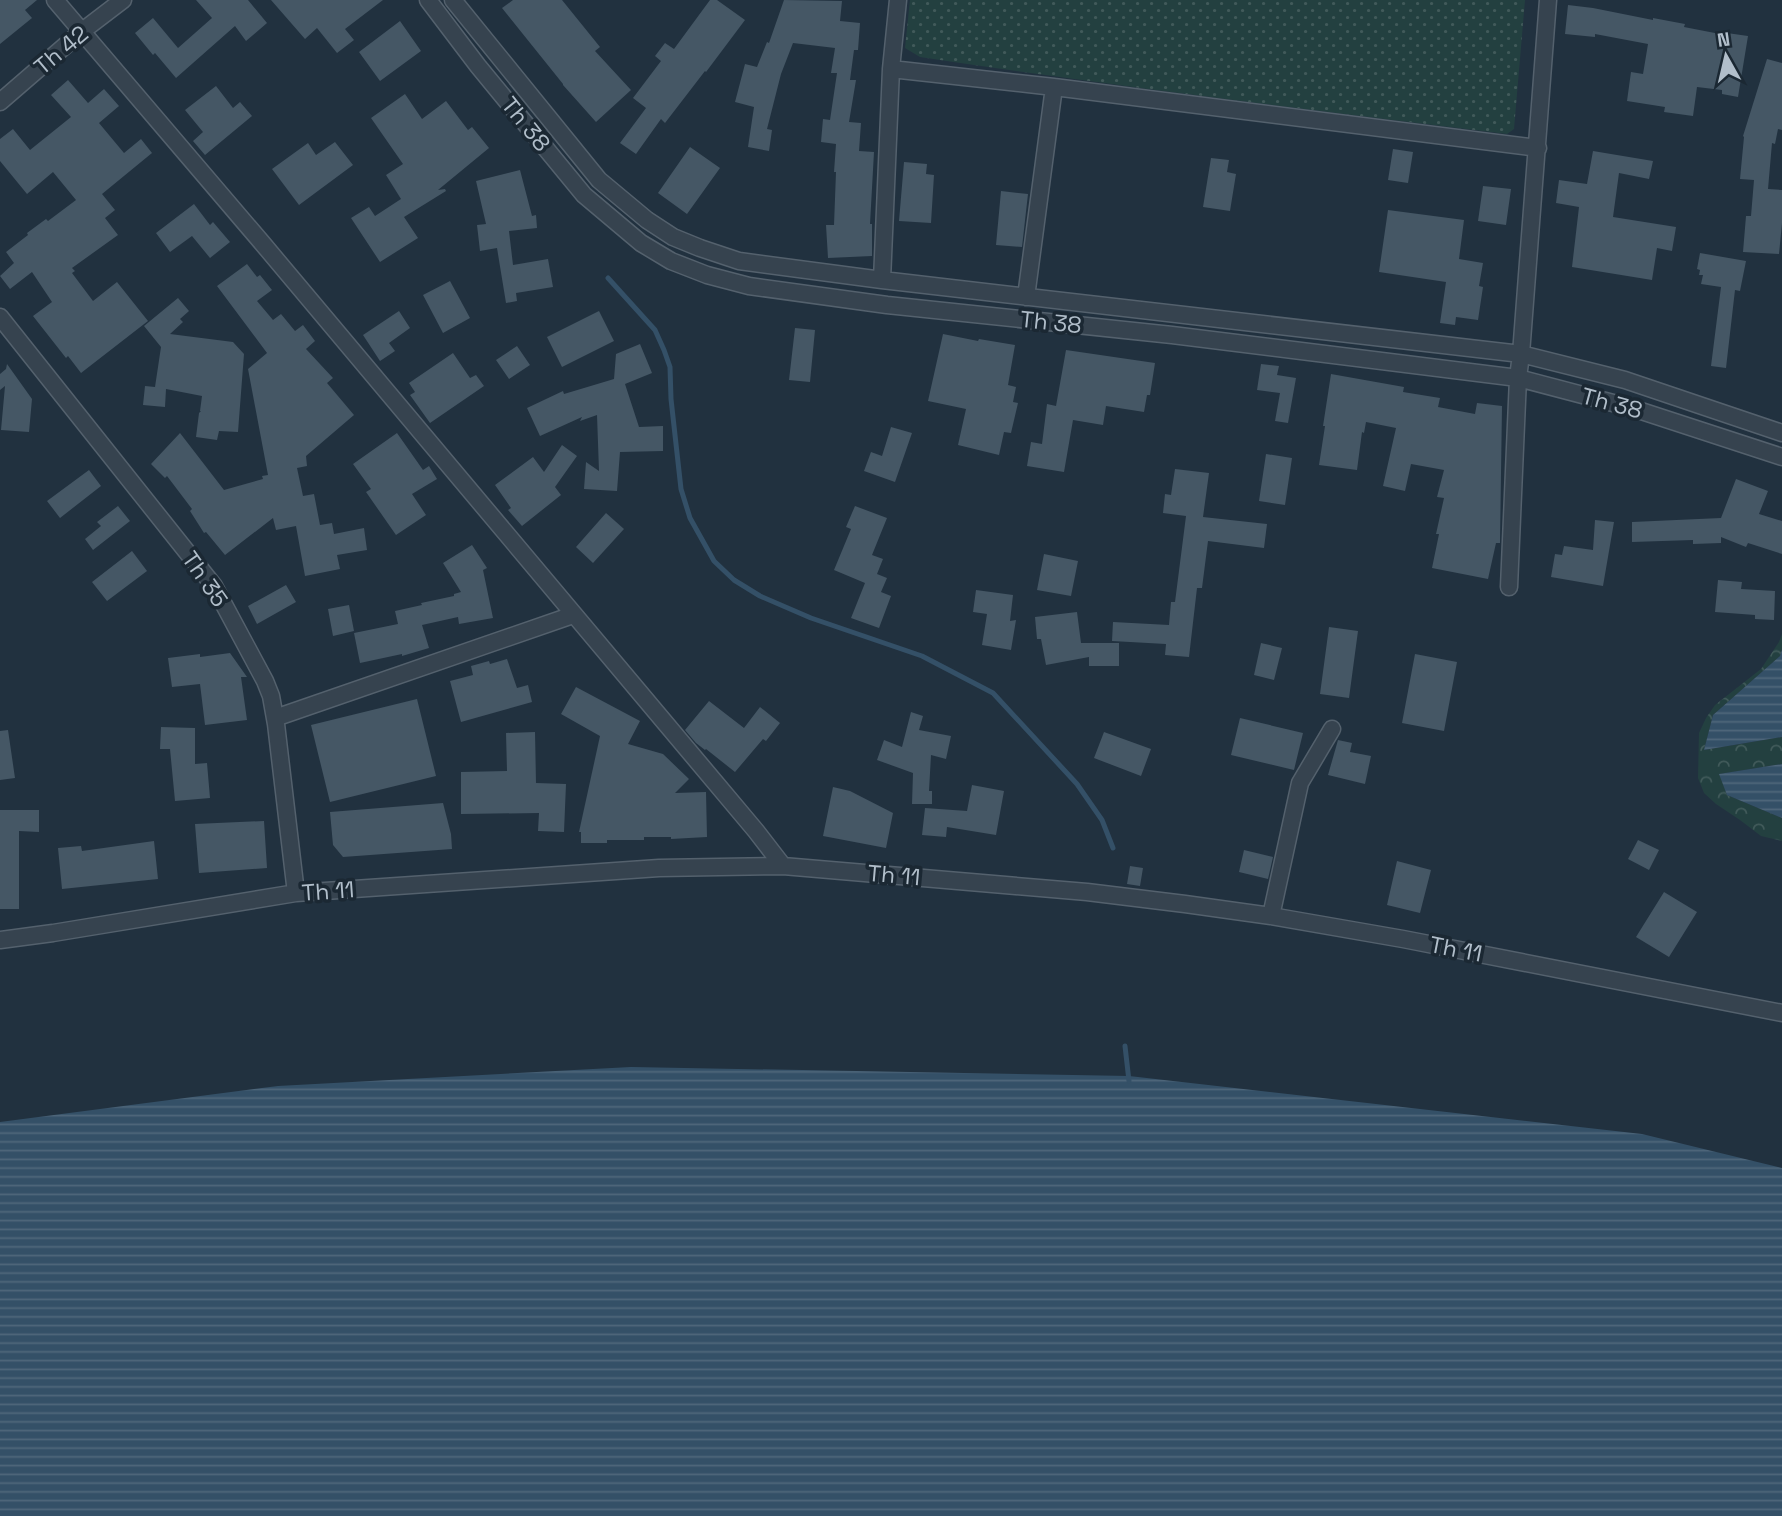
<svg xmlns="http://www.w3.org/2000/svg" width="1782" height="1516" font-family="'Space Grotesk',sans-serif">
  <defs>
    <pattern id="forest-crowns" width="20" height="18" patternUnits="userSpaceOnUse" patternTransform="scale(1.75)"><rect width="20" height="18" fill="#234040"/><path d="M2 6a3 3 0 1 1 6 0M12 15a3 3 0 1 1 6 0" fill="none" stroke="#415a5a"/></pattern>
    <pattern id="park-dots" width="8" height="8" patternUnits="userSpaceOnUse" patternTransform="scale(1.75)"><rect width="8" height="8" fill="#234040"/><path d="M2 2h.1M6 6h.1" fill="none" stroke="#415a5a" stroke-width="1.8" stroke-linecap="round"/></pattern>
    <pattern id="water-rules" width="6" height="5" patternUnits="userSpaceOnUse" patternTransform="scale(1.75)"><rect width="6" height="5" fill="#345067"/><path d="M0 2.5h6" fill="none" stroke="#4f677b"/></pattern>
  </defs>
  <rect width="100%" height="100%" fill="#21313f"/>
  <path fill="url(#forest-crowns)" d="M1782,634V650L1780,656L1713,715L1704,750L1782,737V764L1720,774L1727,795L1782,818V841L1761,836L1740,820L1716,804L1704,793L1698,778L1699,733L1706,718L1715,705L1761,669L1779,642Z"/>
  <path fill="url(#park-dots)" d="M910,0H1525L1514,129L1507,134C1311,110 1115,86 920,57L905,48Z"/>
  <path fill="url(#water-rules)" d="M1782,650V737L1704,750L1713,715L1780,656Z
    M1782,764V818L1727,795L1719,774Z
    M631,1067L1129,1076L1642,1134L1782,1168V1516H0V1122L278,1086Z"/>
  <g fill="none" stroke-linecap="round" stroke-linejoin="round">
    <path stroke="#345067" stroke-width="5" d="M608,278L655,330L664,350L670,367L671,399L681,489L690,518L714,561L734,580L760,596L811,618L922,656L993,693L1077,784L1102,820L1113,848
      M1125,1046L1129,1081"/>
  </g>
  <path fill="#455765" d="M0,0H37L25,10L32,18L0,44Z
    M196,0H248L267,23L246,41L235,26L176,78L155,53L153,55L135,33L153,18L178,48L212,18Z
    M271,0H383L345,29L354,40L337,53L317,28L305,39Z
    M513,0H562L600,47L595,51L631,90L596,122L563,85V84L502,8Z
    M710,0H717L745,20L706,72L705,71L665,123L661,119L636,154L620,143L646,108L633,98L661,61L655,56L665,43L674,49Z
    M784,0L842,1L840,21L860,23L858,50H854L850,80H856L849,122L861,123L859,151L874,152L870,224H872V256L828,258L826,225H834L836,172H834L836,144L821,142L823,119L830,120L837,73H831L835,48L793,43L781,74L767,129L772,130L769,151L748,147L754,107L735,102L745,64L757,67L767,42L769,43Z
    M1568,5L1593,8L1653,20V18L1685,24L1684,27L1720,34V32L1748,36L1738,97L1722,94V90L1697,87L1693,116L1664,112L1665,107L1627,101L1631,72L1643,74L1648,44L1595,34V37L1565,34Z
    M400,21L421,51L380,81L359,52Z
    M1767,59L1782,63V130L1778,129L1775,144L1772,143L1768,189L1782,190V223L1779,254L1743,252L1746,216H1751L1754,180L1740,179L1744,137L1743,136Z
    M68,80L88,103L104,89L119,106L99,123L124,153L141,139L152,153L102,194L115,210L105,218L118,235L72,268L75,271L72,273L93,301L117,282L148,321L81,373L68,356L66,358L33,316L52,302L32,272L10,289L0,276L14,263L6,252L28,235L27,233L46,219L48,221L76,200L53,172L27,194L0,161V139L13,129L30,150L71,117L51,95Z
    M216,86L233,108L240,102L252,116L205,155L193,141L203,132L185,110Z
    M405,94L422,119L446,101L468,130L472,127L489,148L438,190L445,189L446,191L404,217L418,238L380,262L351,218L369,207L375,216L401,199L386,175L403,164L371,118Z
    M335,142L353,165L299,205L272,169L308,143L316,155Z
    M690,147L720,168L687,214L658,193Z
    M1393,149L1413,152L1408,183L1388,180Z
    M1593,151L1653,161L1649,179L1619,173L1613,217L1676,227L1672,251L1657,248L1652,280L1572,267L1579,207L1556,203L1559,180L1587,184Z
    M1211,158L1229,160L1227,172L1236,174L1230,211L1203,207Z
    M904,162L927,164L926,174L934,175L931,223L899,221Z
    M520,170L532,216L536,215L537,228L509,231L513,265L548,259L553,287L516,293L517,301L506,303L497,248L480,251L477,225L486,224L476,181Z
    M1483,186L1511,189L1506,225L1478,221Z
    M1001,191L1028,194L1022,247L996,245Z
    M194,204L210,225L213,222L230,242L210,258L192,236L170,252L156,233Z
    M1388,210L1464,220L1459,259L1483,263L1479,286L1483,287L1478,320L1456,317L1455,325L1440,323L1446,282L1379,272Z
    M1700,253L1746,261L1740,291L1735,290L1726,368L1711,366L1721,287L1701,284L1703,275H1699L1700,270L1697,269Z
    M247,264L257,277L260,275L272,290L257,301L273,320L281,314L295,331L303,325L315,341L306,349L333,378L327,383L354,415L306,456L307,466L297,468L303,496L314,494L320,525L332,523L334,534L364,528L367,550L337,555L340,569L305,576L296,526L276,530L273,518L225,555L206,532L204,533L190,511L192,509L167,476L165,478L151,464L180,433L224,490L263,479L262,476L268,475L248,369L267,353L217,286Z
    M450,281L470,318L443,333L423,295Z
    M178,298L189,311L180,319L183,322L170,334L233,342L244,354L238,432L219,431L217,440L196,437L199,413L201,411H200L202,396L166,389L165,407L143,405L145,386L155,387L161,347L144,326Z
    M399,311L410,328L389,343L395,351L380,361L363,335Z
    M599,311L614,341L562,367L547,337Z
    M795,328L815,330L810,382L789,380Z
    M943,334L978,341L979,339L1015,345L1008,385L1016,387L1013,402L1018,403L1011,433L1004,432L999,455L958,445L966,409L928,401Z
    M640,344L652,373L625,384L639,427L663,426V451L620,452L617,491L584,489L586,462L599,471L597,415L580,421L582,417L540,436L527,408L563,391L564,394L614,379L616,354Z
    M517,346L530,365L509,379L496,360Z
    M1066,350L1155,363L1150,395H1147L1144,412L1106,406L1103,425L1073,420L1064,472L1027,466L1031,442L1042,444L1047,404L1056,406Z
    M453,353L470,378L476,375L484,386L430,423L410,395L415,392L409,383Z
    M7,364L32,399L29,432L1,430L5,386L0,390V374L6,369Z
    M1261,364L1279,366L1277,375L1296,378L1288,423L1275,421L1280,393L1257,390Z
    M1331,374L1404,387L1403,392L1440,398L1438,407L1475,414L1477,403L1502,406L1500,543H1496L1488,579L1432,568L1439,534H1436L1444,498L1437,497L1444,470L1411,464L1405,491L1383,486L1396,428L1366,422L1364,433L1362,432L1357,470L1319,465L1325,426H1323Z
    M891,427L912,433L895,482L864,471L871,452L882,456Z
    M397,433L423,470L429,466L437,479L412,494L426,515L396,535L366,492L371,489L353,464Z
    M562,445L577,456L555,487L561,495L522,526L508,510L511,508L495,485L533,457L544,472Z
    M1266,454L1292,458L1285,505L1259,501Z
    M1175,469L1209,473L1203,517L1267,524L1264,548L1208,541L1202,588H1197L1189,657L1165,655L1166,644L1112,641L1113,622L1169,625L1171,602H1175L1186,516L1163,513L1165,494L1171,495Z
    M89,470L101,486L60,518L47,501Z
    M1736,479L1768,491L1759,514L1782,521V554L1748,543L1746,547L1721,537V543L1693,544V540L1632,542V522L1721,518Z
    M118,506L130,521L93,550L85,539L101,526L97,522Z
    M855,506L887,518L872,555L883,559L877,574L887,578L881,592L891,596L879,628L851,618L865,583L834,570L851,529L846,527Z
    M606,513L624,529L593,563L576,547Z
    M1595,520L1614,522L1603,586L1551,577L1555,554L1562,555L1564,546L1593,550Z
    M472,545L487,568L483,570L493,618L459,624L458,617L422,625L429,648L402,656V654L360,663L354,633L398,624L395,611L422,605L421,603L454,596V594L461,592L443,563Z
    M132,551L147,571L107,601L92,582Z
    M1044,554L1078,561L1071,596L1037,590Z
    M1718,580L1742,582L1741,589L1775,591L1774,620L1755,619V615L1715,612Z
    M286,585L296,602L257,624L248,606Z
    M976,590L1013,595L1010,621L1016,620L1011,650L982,645L987,614L973,612Z
    M349,605L354,631L333,636L328,609Z
    M1077,612L1081,643H1119V666H1089V657L1046,665L1041,639H1037L1035,617Z
    M1329,627L1358,631L1349,698L1320,694Z
    M1261,643L1282,648L1274,680L1254,675Z
    M230,653L247,677H241L247,720L205,725L200,684L172,687L168,658L200,654V657Z
    M1415,654L1457,662L1444,731L1402,723Z
    M507,659L517,688L528,685L532,702L461,722L450,681L473,675L471,666L489,661L490,664Z
    M576,687L640,721L628,744L663,754L689,779L675,793L706,792L707,837L671,839V837H644V840H607V843H581V832H579L600,736L561,714Z
    M417,699L436,776L330,802L311,725Z
    M709,701L744,728L760,707L780,723L766,741L763,739L735,772L706,749L705,750L696,743L685,730Z
    M911,712L923,716L919,730L951,736L946,759L931,755L929,791H932V804H912L913,773L877,760L884,740L902,747Z
    M1240,718L1303,733L1294,770L1231,755Z
    M161,727L195,728V764L207,763L210,798L175,801L170,749H160Z
    M8,730L15,778L0,780V731Z
    M535,732L536,783L566,784L564,832L538,831L539,813L461,814V772L507,771L506,733Z
    M1104,732L1151,749L1141,776L1094,758Z
    M1338,740L1352,743L1350,752L1371,756L1365,784L1328,775Z
    M972,785L1004,791L996,835L947,827L946,837L922,835L925,808L967,811Z
    M833,787L850,791L893,813L886,848L823,836Z
    M443,803L451,834L452,849L343,857L333,845L330,812Z
    M0,810H39V832L19,831V909H0Z
    M264,821L267,868L199,873L195,824Z
    M1638,840L1659,850L1649,870L1628,859Z
    M154,841L158,879L62,889L58,848L81,846L82,851Z
    M1244,850L1273,857L1268,879L1239,872Z
    M1397,861L1431,870L1420,913L1387,905Z
    M1130,866L1143,868L1140,886L1127,884Z
    M1664,892L1697,912L1669,957L1636,937Z"/>
  <g fill="none" stroke-linecap="round" stroke-linejoin="round">
    <defs>
      <path id="minor" d="M55,0L263,244L756,831L783,866
        M428,0L478,66L584,195L641,243L671,261L707,275L749,286L887,305L1172,335L1518,378L1632,408L1782,457
        M453,0L599,180L647,220L673,237L700,248L739,261L882,280L1521,354L1625,380L1782,433
        M891,69L1054,87L1538,148
        M0,102L81,32L123,0
        M882,280L891,69L898,0
        M1026,297L1054,87
        M0,317L214,586L265,681L271,696L276,724L296,893
        M1509,587L1518,378L1521,354L1548,0
        M275,718L573,615
        M1271,916L1300,783L1332,729
        M0,940L53,933L296,893L659,868L783,866L1087,892L1185,904L1271,916L1403,939L1782,1013"/>
    </defs>
    <use href="#minor" stroke="#54616d" stroke-width="19"/>
    <use href="#minor" stroke="#36434f" stroke-width="16"/>
  </g>
  <g text-anchor="middle" dominant-baseline="central" stroke-width="7" stroke-linejoin="round" paint-order="stroke">
    <g font-size="23" fill="#b1beca" stroke="#1b2833">
      <text transform="translate(61 50) rotate(-40)">Th 42</text>
      <text transform="translate(526 124) rotate(51)">Th 38</text>
      <text transform="translate(1051 322) rotate(6)">Th 38</text>
      <text transform="translate(1612 403) rotate(15)">Th 38</text>
      <text transform="translate(205 579) rotate(55)">Th 35</text>
      <text transform="translate(894 875) rotate(5)">Th 11</text>
      <text transform="translate(328 891) rotate(-4)">Th 11</text>
      <text transform="translate(1456 949) rotate(11)">Th 11</text>
    </g>
  </g>
  <g transform="translate(1726 56) rotate(352)" stroke="#1b2833" stroke-width="5" paint-order="stroke">
  <path d="M0-5L12 26L0 18L-12 26Z" fill="#b1beca"/>
  <text y="-10" font-size="19" font-weight="bold" text-anchor="middle" fill="#b1beca">N</text>
  </g>
</svg>
